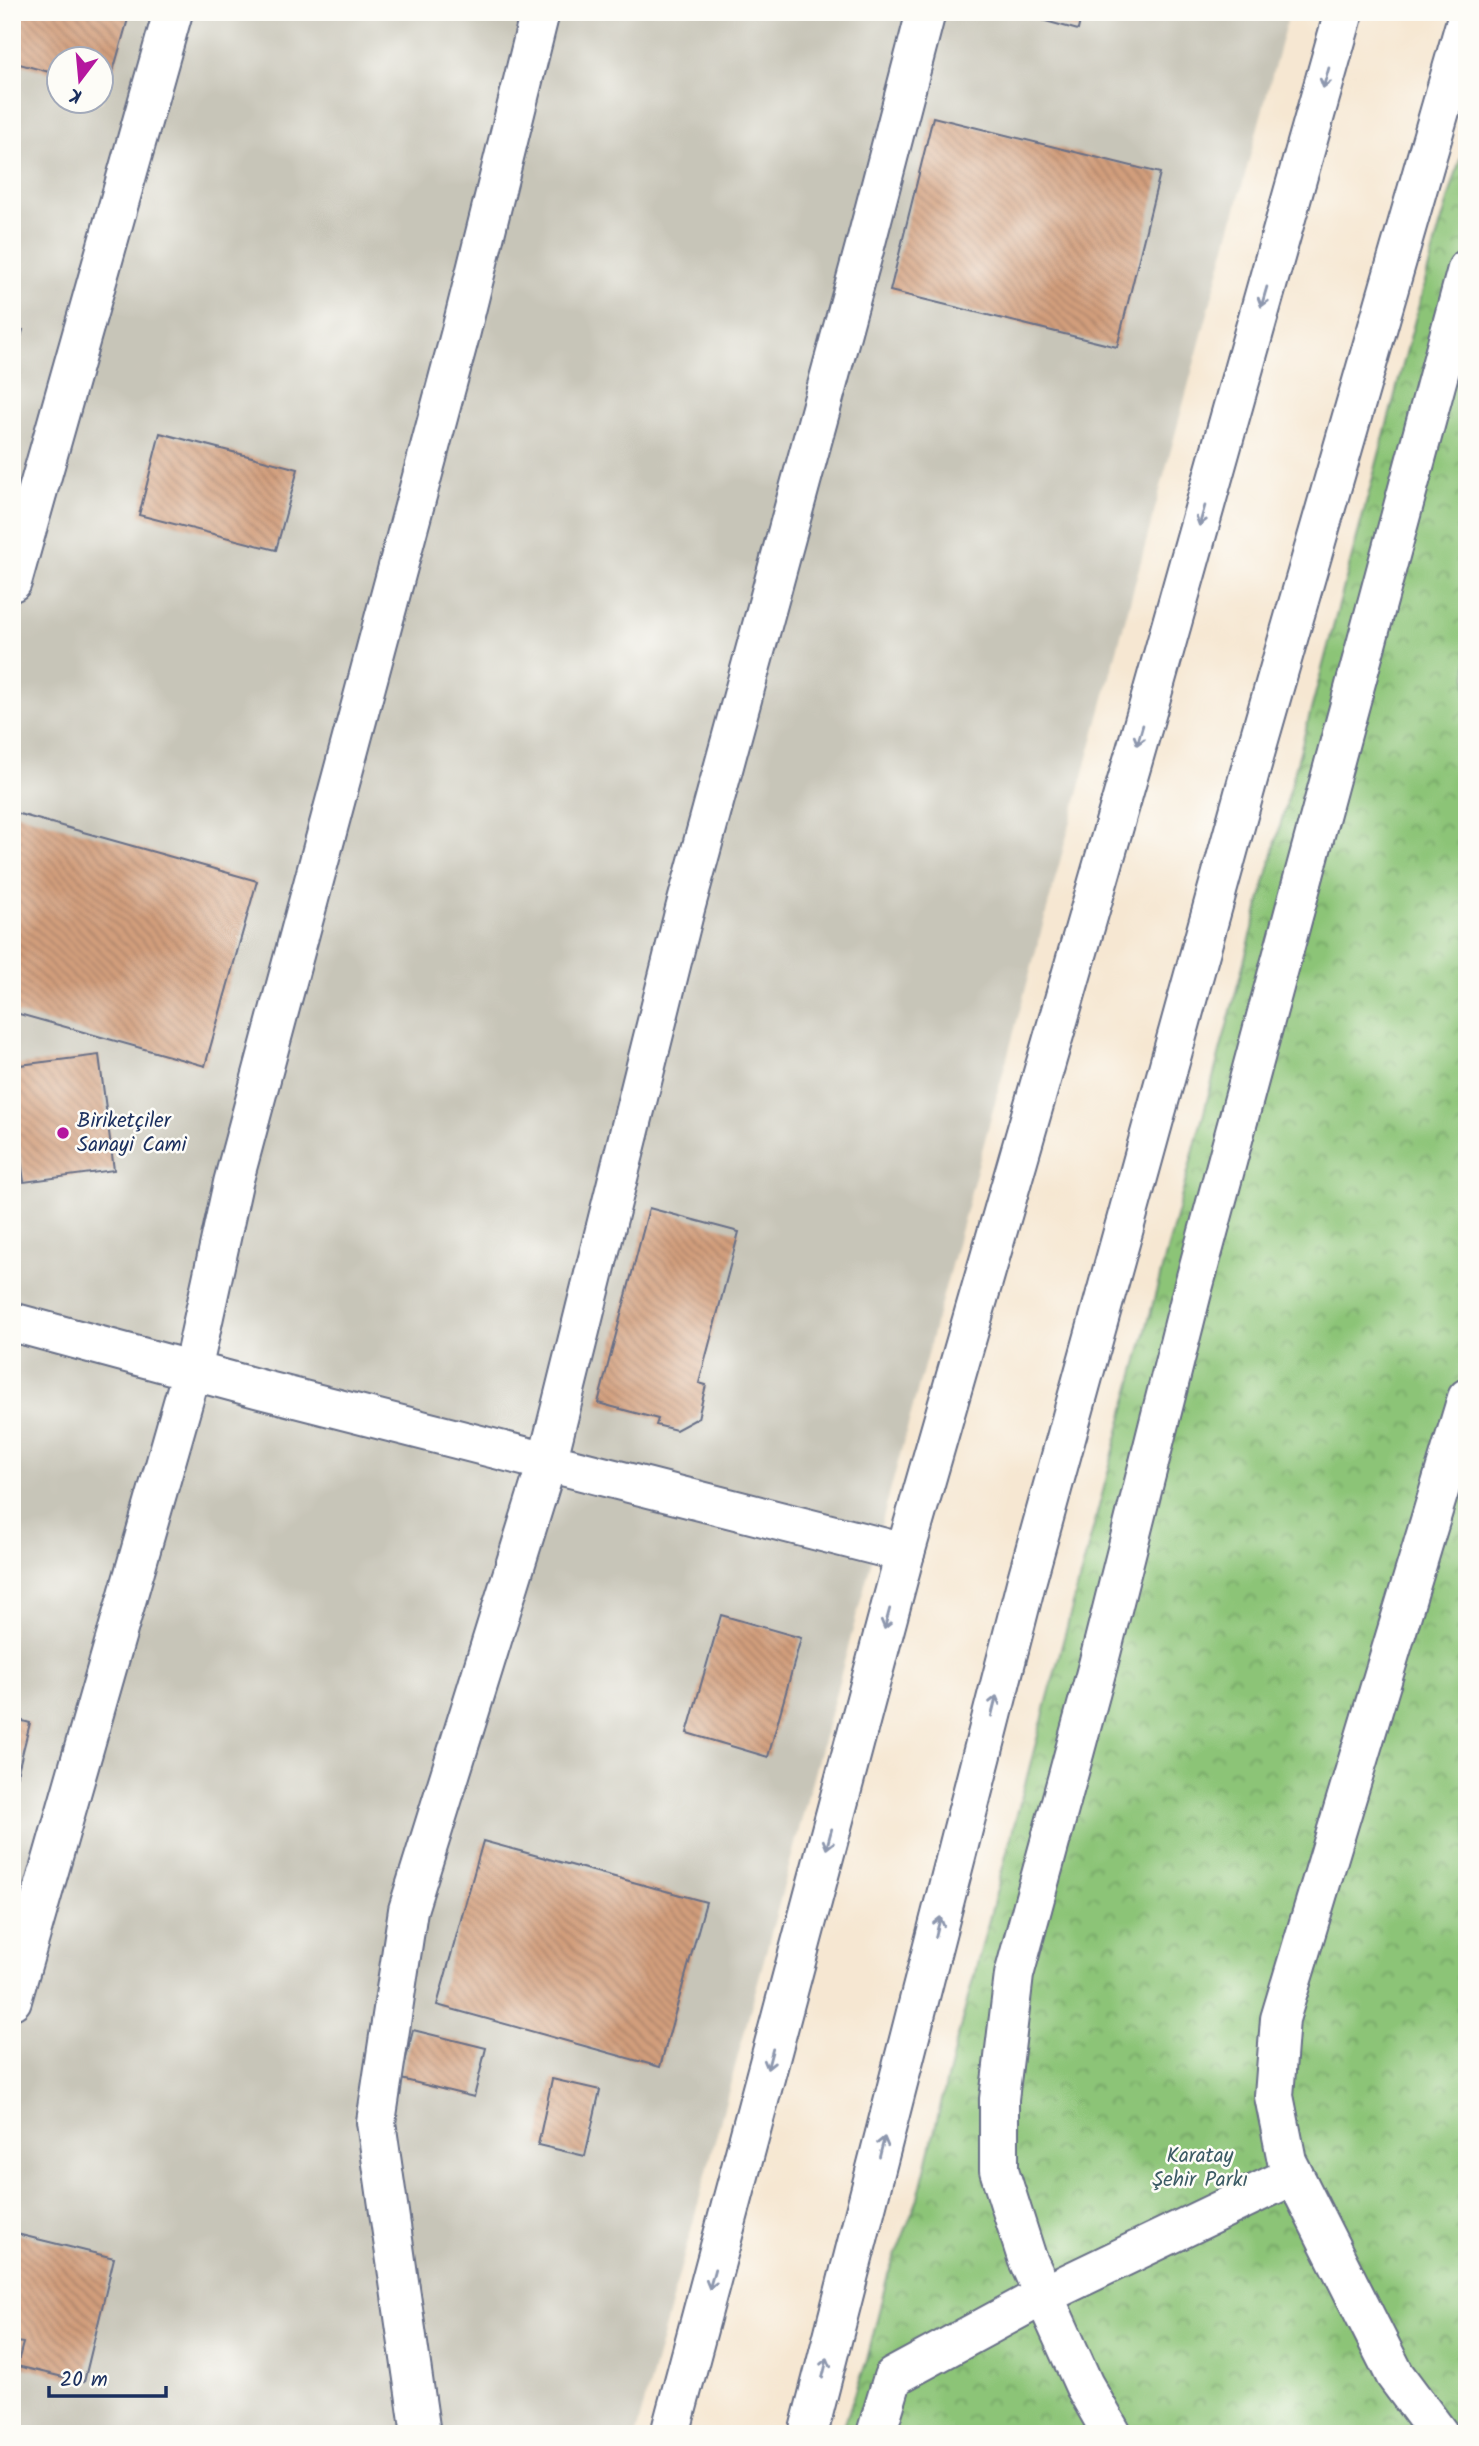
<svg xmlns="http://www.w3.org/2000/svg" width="1479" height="2446" font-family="Kalam,sans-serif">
  <defs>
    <pattern id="park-crowns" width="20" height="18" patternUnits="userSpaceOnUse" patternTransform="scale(1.75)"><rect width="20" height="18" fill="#8cc477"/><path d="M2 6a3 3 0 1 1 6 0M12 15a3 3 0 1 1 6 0" fill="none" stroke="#72a065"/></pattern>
    <pattern id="building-back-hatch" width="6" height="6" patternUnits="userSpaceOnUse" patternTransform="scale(1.75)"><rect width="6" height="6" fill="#d29e7c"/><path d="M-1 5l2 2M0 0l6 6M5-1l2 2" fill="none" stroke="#aa8169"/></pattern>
  </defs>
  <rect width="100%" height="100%" fill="#fdfcf7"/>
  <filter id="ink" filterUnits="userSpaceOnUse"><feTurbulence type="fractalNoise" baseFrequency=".0143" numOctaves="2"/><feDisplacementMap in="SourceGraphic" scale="14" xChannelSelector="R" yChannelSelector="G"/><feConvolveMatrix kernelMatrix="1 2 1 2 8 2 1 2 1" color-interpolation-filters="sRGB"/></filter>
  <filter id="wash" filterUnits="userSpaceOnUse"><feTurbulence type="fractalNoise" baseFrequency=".00686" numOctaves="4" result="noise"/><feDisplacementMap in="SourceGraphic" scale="28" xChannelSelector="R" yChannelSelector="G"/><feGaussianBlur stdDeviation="1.57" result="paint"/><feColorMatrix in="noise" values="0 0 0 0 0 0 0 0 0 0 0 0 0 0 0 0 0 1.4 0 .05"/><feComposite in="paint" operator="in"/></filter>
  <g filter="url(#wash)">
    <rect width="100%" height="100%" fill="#f6e7d2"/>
    <path fill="#c7c5b8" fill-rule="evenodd" d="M12,12H1289L636,2434H12ZM60,60H102V102H60Z"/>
    <path fill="url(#park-crowns)" stroke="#547a6a" stroke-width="2" d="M1467,136V2434H841L867,2360L888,2274L918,2198L955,2047L1437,237Z"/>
    <g id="blocks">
      <path fill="url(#building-back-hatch)" d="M12,12H130L108,89L102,87V60H60V75L12,62Z
        M1013,12H1082L1078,30Z
        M933,117L1160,173L1117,347L890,291Z
        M12,327L23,330L13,364H12Z
        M160,433L298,469L276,550L139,515Z
        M12,812L257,881L205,1066L12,1012Z
        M99,1055L114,1170L24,1182L12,1096V1066Z
        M649,1208L739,1232L699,1383L706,1385L698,1418L676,1430L656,1425L658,1419L598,1403Z
        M721,1615L801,1638L768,1757L687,1733Z
        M12,1718L30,1723L16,1779L12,1778Z
        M483,1841L706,1902L660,2067L437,2005Z
        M413,2030L486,2048L474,2097L401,2079Z
        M552,2079L600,2090L585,2156L538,2145Z
        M13,2233L114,2258L84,2382L17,2366L23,2343L12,2341Z"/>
    </g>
  </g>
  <g filter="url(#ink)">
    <use href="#blocks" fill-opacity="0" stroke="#686f87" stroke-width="2"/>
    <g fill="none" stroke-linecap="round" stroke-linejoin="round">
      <defs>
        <path id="minor" d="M12,582L173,12
          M12,1322L260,1389L905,1553
          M12,2000L192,1371L233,1183L460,335L540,12
          M421,2434L376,2122L408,1910L547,1463L685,909L864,250L926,12
          M876,2434L893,2377L1044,2295L1294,2175
          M1112,2434L1084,2385L1027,2258L999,2170V2099L1014,1975L1098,1665L1192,1292L1467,269
          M1439,2434L1395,2375L1287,2161L1274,2096L1280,2019L1467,1398"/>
        <path id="major" d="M670,2434L905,1553L1150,701L1344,12
          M808,2434L1026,1583L1256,750L1467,17"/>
      </defs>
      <use href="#minor" stroke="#686f87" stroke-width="42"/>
      <use href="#major" stroke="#686f87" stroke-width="42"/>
      <use href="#minor" stroke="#fff" stroke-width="38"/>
      <use href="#major" stroke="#fff" stroke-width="38"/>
    </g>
    <defs><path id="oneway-shaft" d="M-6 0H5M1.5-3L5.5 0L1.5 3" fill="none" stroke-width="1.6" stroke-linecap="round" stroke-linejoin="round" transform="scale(1.75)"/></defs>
    <g stroke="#8d97ae">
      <use href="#oneway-shaft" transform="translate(1326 78) rotate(106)"/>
      <use href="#oneway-shaft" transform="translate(1264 297) rotate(106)"/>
      <use href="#oneway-shaft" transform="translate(1202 516) rotate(106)"/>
      <use href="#oneway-shaft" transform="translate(1140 735) rotate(106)"/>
      <use href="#oneway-shaft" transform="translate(887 1619) rotate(105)"/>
      <use href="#oneway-shaft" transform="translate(994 1706) rotate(-76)"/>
      <use href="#oneway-shaft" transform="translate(829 1839) rotate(105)"/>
      <use href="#oneway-shaft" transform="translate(938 1927) rotate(-76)"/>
      <use href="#oneway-shaft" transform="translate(770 2059) rotate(105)"/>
      <use href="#oneway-shaft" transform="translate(882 2147) rotate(-76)"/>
      <use href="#oneway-shaft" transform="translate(712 2279) rotate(105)"/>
      <use href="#oneway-shaft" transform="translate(825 2368) rotate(-76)"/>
    </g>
  </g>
  <circle fill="#b5179e" stroke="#fdfcf7" stroke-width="2.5" cx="63" cy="1133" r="7"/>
  <g text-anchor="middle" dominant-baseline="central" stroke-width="5" stroke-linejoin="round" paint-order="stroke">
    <g font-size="21" fill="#1b2f5e" stroke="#fdfcf7" text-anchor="start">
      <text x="77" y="1121">Biriketçiler<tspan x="77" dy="24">Sanayi Cami</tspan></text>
    </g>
    <g font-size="21" fill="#3d5c66" stroke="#fdfcf7">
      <text x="1200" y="2156">Karatay<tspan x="1200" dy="24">Şehir Parkı</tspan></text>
    </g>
  </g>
  <rect width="1479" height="2446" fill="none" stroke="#fdfcf7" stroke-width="42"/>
  <g transform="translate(80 80) rotate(196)"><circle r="33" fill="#fdfcf7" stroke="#a3aaba" stroke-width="2"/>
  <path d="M0-5L12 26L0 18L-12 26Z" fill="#b5179e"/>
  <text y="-10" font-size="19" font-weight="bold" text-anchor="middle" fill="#1b2f5e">K</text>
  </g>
  <path d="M49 2386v10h117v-10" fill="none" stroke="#1b2f5e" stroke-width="3.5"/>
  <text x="60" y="2386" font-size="21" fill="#1b2f5e" stroke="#fdfcf7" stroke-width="5" paint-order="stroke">20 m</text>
</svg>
